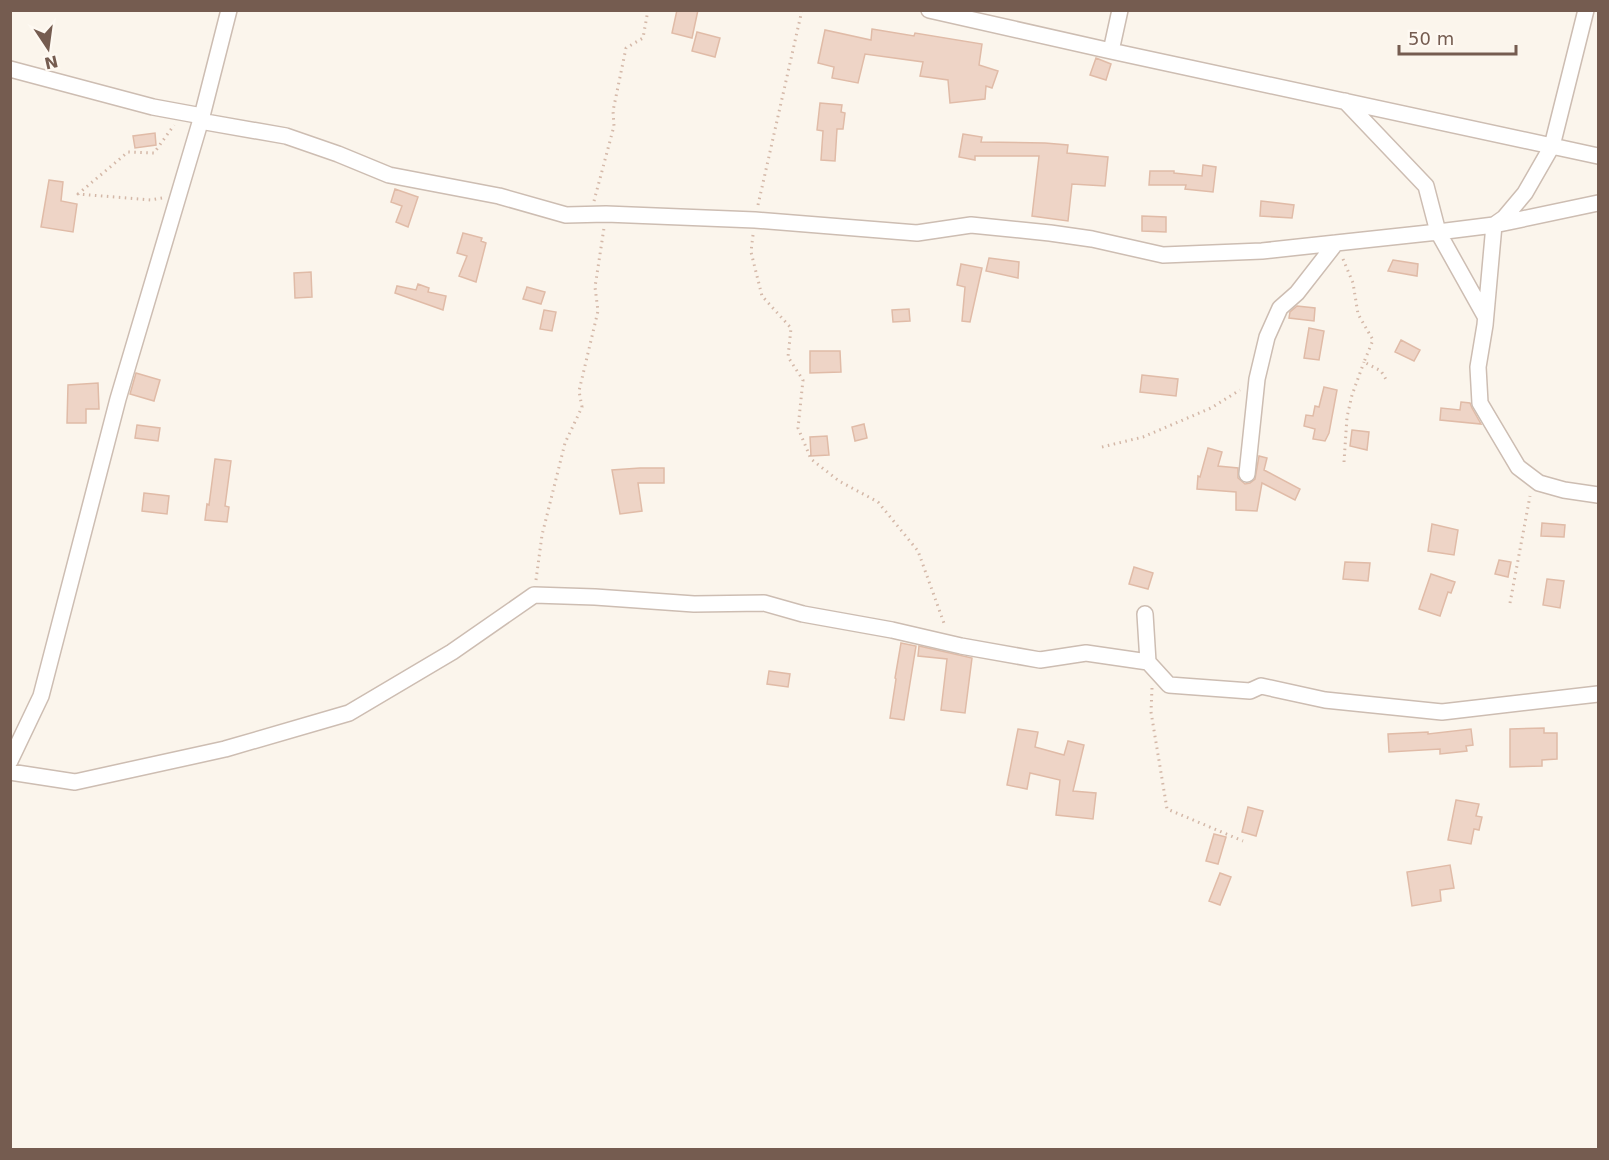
<svg xmlns="http://www.w3.org/2000/svg" width="1609" height="1160" font-family="'DejaVu Sans',sans-serif">
  <rect width="100%" height="100%" fill="#fbf5ec"/>
  <path fill="#eed4c6" stroke="#e0bba7" stroke-width="1.5" d="M677,10H698L692,38L672,33Z
    M872,29L914,36L915,33L982,44L979,65L998,71L992,88L986,86L985,99L950,103L948,80L920,76L923,62L865,54L858,83L832,78L834,67L818,63L825,30L871,40Z
    M697,32L720,38L715,57L692,51Z
    M1096,58L1111,64L1106,80L1090,75Z
    M820,103L842,105L841,112L845,113L843,129H837L835,161L821,160L823,131L817,130Z
    M155,133L156,145L135,148L133,136Z
    M963,134L982,137L981,142L1045,143L1068,145L1067,153L1108,157L1105,186L1072,184L1068,221L1032,216L1039,156H975V160L959,157Z
    M1203,165L1216,167L1213,192L1185,189L1186,185H1149L1150,171H1174V173L1202,176Z
    M49,180L63,182L61,201L77,204L73,232L41,227Z
    M395,189L418,197L408,227L396,222L402,206L391,202Z
    M1261,201L1294,205L1292,218L1260,216Z
    M1142,216L1166,217V232L1142,231Z
    M463,233L482,238L481,241L486,243L476,282L459,276L467,256L457,253Z
    M989,258L1019,262L1018,278L986,271Z
    M1393,260L1418,264L1417,276L1388,271Z
    M961,264L982,268L970,322L962,321L965,287L957,285Z
    M311,272L312,297L295,298L294,273Z
    M418,284L429,288L428,292L446,296L443,310L395,293L397,286L416,290Z
    M527,287L545,292L541,304L523,299Z
    M1297,306L1315,308L1314,321L1289,318L1290,312Z
    M909,309L910,321L893,322L892,310Z
    M544,310L556,312L552,331L540,329Z
    M1309,328L1324,331L1319,360L1304,358Z
    M1401,340L1420,350L1414,361L1395,352Z
    M810,351H840L841,372L810,373Z
    M136,373L160,380L154,401L130,394Z
    M1142,375L1178,379L1176,396L1140,392Z
    M98,383L99,409H86V423H67L68,385Z
    M1324,387L1337,390L1329,433L1325,441L1313,439L1315,429L1304,426L1306,415L1313,416L1315,406L1319,407Z
    M1461,402L1470,403L1472,408L1481,424L1440,420L1441,408L1460,410Z
    M864,424L867,438L855,441L852,427Z
    M137,425L160,428L158,441L135,438Z
    M1352,430L1369,432L1367,450L1350,446Z
    M827,436L829,455L811,456L810,437Z
    M1208,448L1222,452L1218,466L1238,468V478L1245,484L1250,483L1255,479L1259,456L1267,458L1264,470L1300,489L1295,500L1262,483L1257,511L1236,510V492L1197,489L1198,476L1200,477Z
    M215,459L231,461L225,506L229,507L227,522L205,520L207,504L209,505Z
    M640,468H664V483H638L642,511L620,514L612,470Z
    M144,493L169,496L167,514L142,511Z
    M1542,523L1565,525L1564,537L1541,536Z
    M1432,524L1458,530L1454,555L1428,551Z
    M1499,560L1511,562L1508,577L1495,574Z
    M1345,562L1370,563L1368,581L1343,579Z
    M1134,567L1153,573L1148,589L1129,584Z
    M1431,574L1455,582L1451,593L1448,592L1440,616L1419,609Z
    M1547,579L1564,581L1560,608L1543,605Z
    M901,643L916,646L904,720L890,718L896,679L895,678Z
    M919,646L972,658L965,713L941,710L947,659L918,656Z
    M769,671L790,674L788,687L767,684Z
    M1544,728V733H1557V759L1542,760V766L1510,767V729Z
    M1018,729L1038,732L1035,747L1064,755L1068,741L1084,745L1073,791L1096,793L1093,819L1056,815L1060,780L1030,773L1027,789L1007,785Z
    M1471,729L1473,745L1466,746L1467,751L1440,754V749L1389,752L1388,734L1428,732V734Z
    M1456,800L1479,804L1476,816L1482,817L1479,830L1474,829L1471,844L1448,840Z
    M1248,807L1263,811L1256,836L1242,832Z
    M1214,834L1226,837L1218,864L1206,861Z
    M1450,865L1454,888L1440,890L1441,901L1412,906L1407,872Z
    M1220,873L1231,877L1220,905L1209,901Z"/>
  <g fill="none" stroke-linecap="round" stroke-linejoin="round">
    <defs>
      <path id="minor" d="M929,10L1111,51L1598,156
        M1586,10L1552,146L1525,193L1504,218L1494,225L1485,325L1478,367L1480,403L1518,467L1539,483L1564,490L1598,495
        M1111,51L1120,10
        M10,69L153,107L202,116
        M1345,101L1426,186L1438,232L1485,316
        M200,121L286,136L338,154L389,175L499,196L566,215L606,214L755,220L917,233L971,225L1050,233L1092,239L1163,255L1262,251L1438,232L1494,225L1598,203
        M1247,474L1257,379L1267,337L1280,308L1297,293L1336,243
        M1145,614L1148,662L1169,685L1250,691L1261,686L1325,700L1442,712L1598,694
        M10,761L41,696L118,399L202,116L229,10
        M10,772L75,782L225,749L349,713L452,652L534,595L595,597L694,604L764,603L803,614L892,630L961,646L1040,660L1086,653L1148,662"/>
    </defs>
    <use href="#minor" stroke="#cdbdb2" stroke-width="18"/>
    <path stroke="#d4b8a8" stroke-width="3" stroke-dasharray="1.5 4.5" stroke-linecap="butt" d="M162,198L151,200L78,194L128,152L154,153L174,125
      M594,201L614,126L613,111L626,48L643,38L648,10
      M758,205L802,10
      M753,235L751,252L762,296L791,328L788,357L803,380L798,428L811,459L839,481L878,502L918,551L945,626
      M1343,259L1353,283L1358,314L1373,340L1364,362L1381,371L1387,381
      M1102,447L1143,437L1211,408L1240,390
      M1344,462L1347,417L1352,395L1364,362
      M536,580L542,535L565,443L582,407L579,391L598,311L595,287L604,228
      M1510,603L1530,496
      M1152,688L1151,712L1167,809L1243,841"/>
    <use href="#minor" stroke="#fff" stroke-width="15"/>
  </g>
  <rect width="1609" height="1160" fill="none" stroke="#755c50" stroke-width="24"/>
  <g transform="translate(48 48) rotate(167)" stroke="#fef9f2" stroke-width="4.5" paint-order="stroke">
  <path d="M0-4.5L10 22L0 15L-10 22Z" fill="#755c50"/>
  <text y="-9" font-size="16" font-weight="bold" text-anchor="middle" fill="#755c50">N</text>
  </g>
  <path d="M1399 45v9h117v-9" fill="none" stroke="#755c50" stroke-width="3"/>
  <text x="1408" y="45" font-size="18" fill="#755c50" stroke="#fef9f2" stroke-width="4.5" paint-order="stroke">50 m</text>
</svg>
